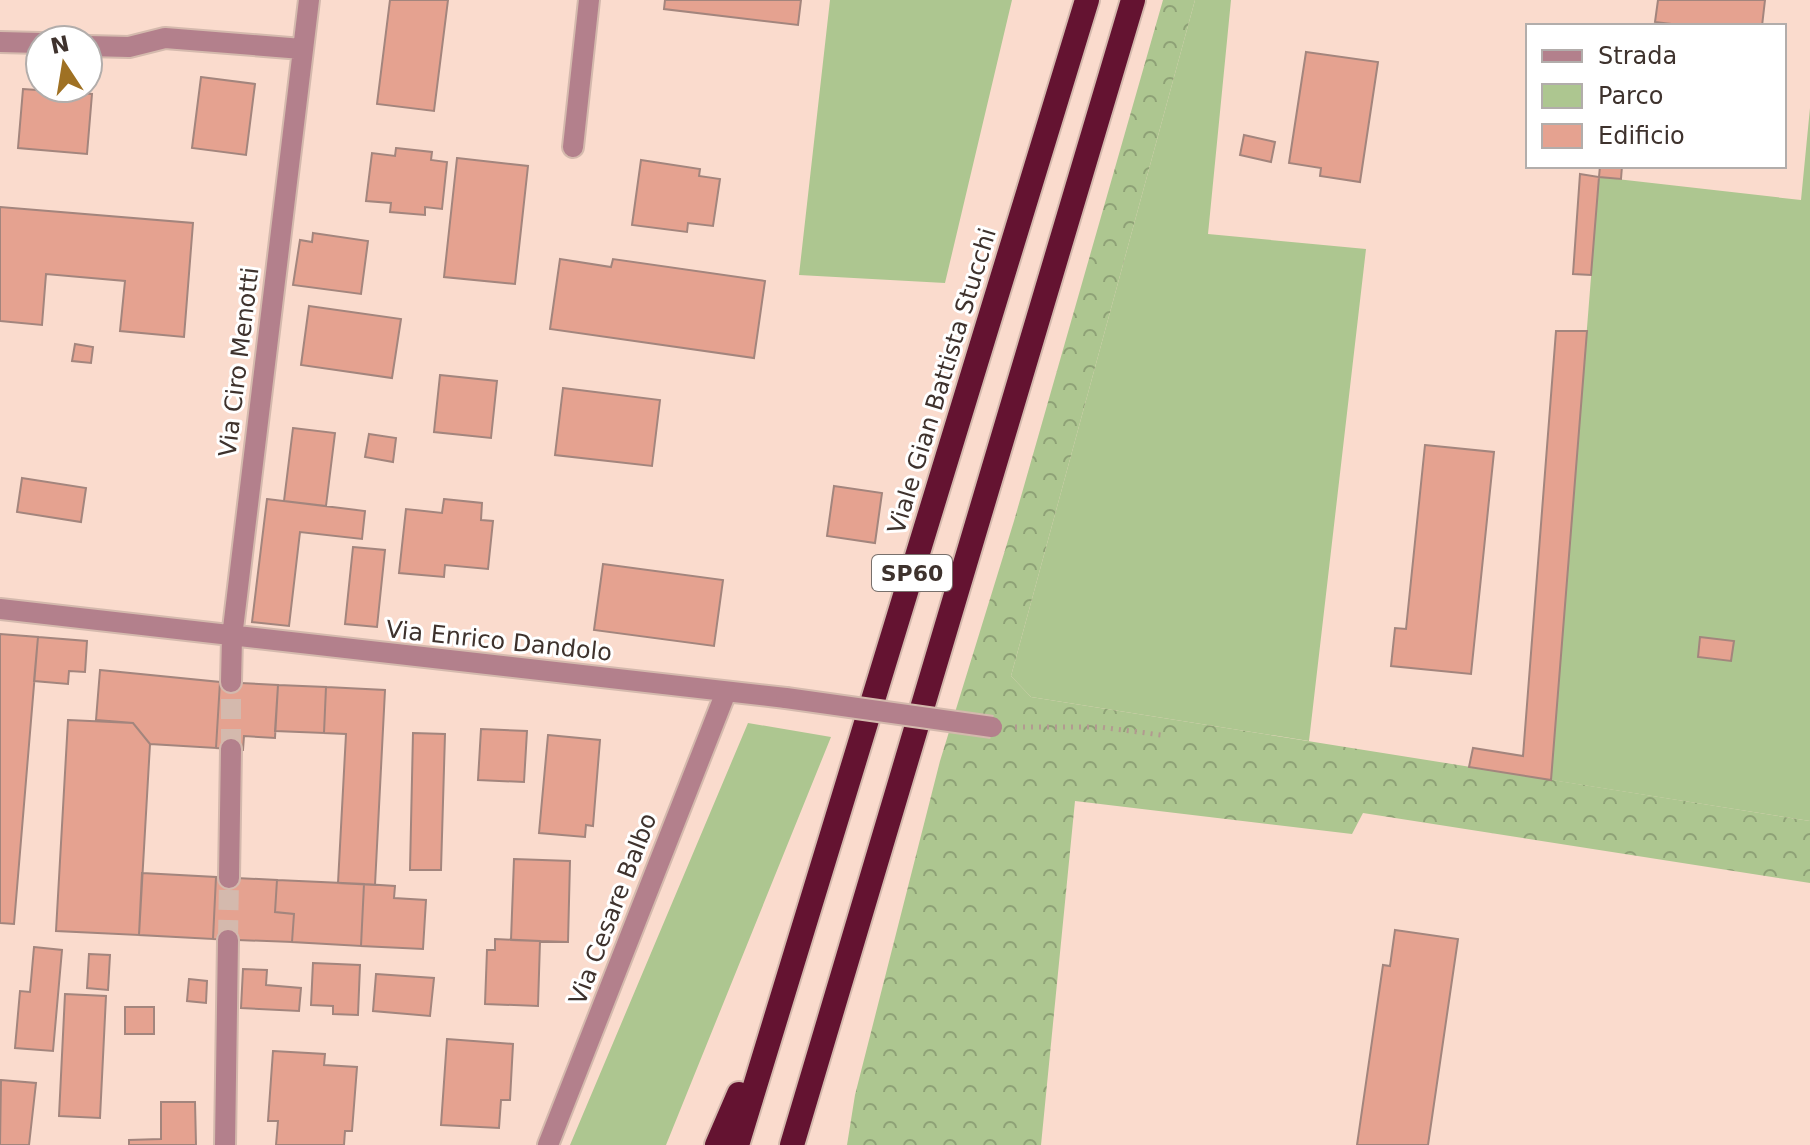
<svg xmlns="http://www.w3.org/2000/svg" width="1810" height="1145" font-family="'DejaVu Sans',sans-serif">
  <defs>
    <pattern id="forest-crowns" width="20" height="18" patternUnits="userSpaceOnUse" patternTransform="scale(2)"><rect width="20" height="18" fill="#adc690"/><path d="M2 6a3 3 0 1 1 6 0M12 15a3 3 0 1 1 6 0" fill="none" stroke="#8ea176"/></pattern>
  </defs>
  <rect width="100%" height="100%" fill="#fadbcd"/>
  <path fill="#adc690" d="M830,0H1012L945,283L799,275Z
    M1195,0H1231L1208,234L1366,249L1309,741L1031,697L1011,676Z
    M1810,108V821L1551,780L1599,177L1801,200Z
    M748,723L831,737L666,1145H570Z"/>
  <path fill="url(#forest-crowns)" d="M1163,0H1195L1011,676L1031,697L1810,821V883L1363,813L1352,834L1075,801L1041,1145H847L855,1095L940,761L1014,521Z"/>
  <path fill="#e5a290" stroke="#a3857d" stroke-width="2" d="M390,0H448L434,111L377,104Z
    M665,0H801L798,25L664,9Z
    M1658,0H1765L1762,26H1688L1655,22Z
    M1306,52L1378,62L1360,182L1320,176L1321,168L1289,163Z
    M201,77L255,84L246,155L192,148Z
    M23,89L92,94L87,154L18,148Z
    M1244,135L1275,142L1271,162L1240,155Z
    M396,148L432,152L431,160L447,162L442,209L425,207V215L390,212L391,203L366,201L372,153L395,156Z
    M457,158L528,166L515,284L444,277Z
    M641,160L700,169L699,176L720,179L713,226L688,223L687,232L632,225Z
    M1600,166H1622L1621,179L1599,177Z
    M1580,174L1599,177L1591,275L1573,274Z
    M0,207L193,223L184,337L120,331L125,281L46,274L42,325L0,321Z
    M313,233L368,241L361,294L293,285L300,240L312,242Z
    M560,259L611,267L613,259L765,281L754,358L550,329Z
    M309,306L401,319L392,378L301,365Z
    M1556,331H1587L1551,780L1469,767L1473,748L1523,756Z
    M75,344L93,347L91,363L72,361Z
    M440,375L497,381L491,438L434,432Z
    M563,388L660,400L652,466L555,455Z
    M293,428L335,433L326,506L284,501Z
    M369,434L396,438L393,462L365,457Z
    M1425,445L1494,452L1471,674L1391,666L1395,628L1406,629Z
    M22,478L86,488L81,522L17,512Z
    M834,486L882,493L875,543L827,536Z
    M267,499L365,511L362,539L300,532L289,626L252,622Z
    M444,499L482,503L481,520L493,521L488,569L445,565L444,577L399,573L406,509L442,513Z
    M353,547L385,550L377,627L345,624Z
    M603,564L723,580L714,646L594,630Z
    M0,634L38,637L14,924L0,923Z
    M38,637L87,641L85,672L69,671L68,684L34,681Z
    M1700,637L1734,641L1731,661L1698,657Z
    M100,670L220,682L216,748L150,744L133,723L96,720Z
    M220,682L278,685L275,738L244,736L243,750L216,748Z
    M278,685L326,687L324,733L275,731Z
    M326,687L385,690L375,885L338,883L346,734L324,733Z
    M68,720L133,723L150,744L139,935L56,931Z
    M481,729L527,731L524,782L478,780Z
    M413,733L445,734L441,870H410Z
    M548,735L600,740L593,826L586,825L585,837L539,833Z
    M514,859L570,861L568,942L511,940Z
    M142,873L216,877L213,939L139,935Z
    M216,877L277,880L275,912L294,914L292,942L213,939Z
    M277,880L364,884L361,946L292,942L294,914L275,912Z
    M364,884L395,886L394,898L426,900L423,949L361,946Z
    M1395,930L1458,939L1428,1145H1357L1383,965L1390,966Z
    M495,939L540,941L538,1006L485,1004L487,950H495Z
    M34,947L62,950L53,1051L15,1048L20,991L30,992Z
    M89,954L110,955L108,990L87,988Z
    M313,963L360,965L358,1015L333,1014V1006L311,1005Z
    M243,969L267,970L266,985L301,988L299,1011L241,1008Z
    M376,974L434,978L430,1016L373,1011Z
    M189,979L207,981L206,1003L187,1001Z
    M65,994L106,996L100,1118L59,1116Z
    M125,1007H154V1034H125Z
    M447,1039L513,1044L510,1100H501L499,1128L441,1125Z
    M273,1051L325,1054L324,1065L357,1067L352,1131H345L344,1145H276L278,1121H268Z
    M1,1080L36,1083L29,1145H0Z
    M161,1102H195L196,1145H129V1140L161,1139Z"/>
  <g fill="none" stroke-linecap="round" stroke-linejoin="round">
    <path stroke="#d4b9ad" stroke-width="20" stroke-dasharray="20 10" stroke-linecap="butt" d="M231,749V682
      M228,940L229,878"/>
    <defs>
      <path id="minor" d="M0,42L40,43
        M88,46L129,47L165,38L302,49
        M573,147L589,0
        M0,609L786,698
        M231,682L232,637L309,0
        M229,878L231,749
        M225,1145L228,940
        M548,1145L726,692"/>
      <path id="highway" d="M717,1145L739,1094
        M737,1145L1087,0
        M792,1145L1133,0"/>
    </defs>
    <use href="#minor" stroke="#d4b9ad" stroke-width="24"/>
    <use href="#highway" stroke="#d4b9ad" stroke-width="28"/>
    <path stroke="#b29a90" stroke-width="5" stroke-dasharray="2 6" stroke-linecap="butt" d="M1015,727H1100L1161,735"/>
    <use href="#minor" stroke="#b3808c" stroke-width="20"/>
    <use href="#highway" stroke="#641331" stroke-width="24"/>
    <defs>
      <path id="minor-bridge" d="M786,698L992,727"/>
    </defs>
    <use href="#minor-bridge" stroke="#d4b9ad" stroke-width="24" stroke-linecap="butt"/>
    <use href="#minor-bridge" stroke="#b3808c" stroke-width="20"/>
  </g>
  <g text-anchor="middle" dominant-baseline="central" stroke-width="6" stroke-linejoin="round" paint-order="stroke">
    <rect fill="#fff" stroke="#78706c" stroke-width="2" x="872" y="555" width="80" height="36" rx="6"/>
    <g font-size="22" font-weight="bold" fill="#3e322d">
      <text x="912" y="573">SP60</text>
    </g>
    <g font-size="24" fill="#3e322d" stroke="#fff">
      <text transform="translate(239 362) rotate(-83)">Via Ciro Menotti</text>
      <text transform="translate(942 381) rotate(-73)">Viale Gian Battista Stucchi</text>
      <text transform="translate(499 641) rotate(6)">Via Enrico Dandolo</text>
      <text transform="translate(613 909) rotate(-69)">Via Cesare Balbo</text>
    </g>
  </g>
  <rect x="1526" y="24" width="260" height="144" fill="#ffffff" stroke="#b2adab" stroke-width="2"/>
  <rect x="1542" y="50" width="40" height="12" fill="#b3808c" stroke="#b2adab" stroke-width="2"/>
  <text x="1598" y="64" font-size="24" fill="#3e322d">Strada</text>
  <rect x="1542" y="84" width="40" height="24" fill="#adc690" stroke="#b2adab" stroke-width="2"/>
  <text x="1598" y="104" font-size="24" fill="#3e322d">Parco</text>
  <rect x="1542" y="124" width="40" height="24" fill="#e5a290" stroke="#b2adab" stroke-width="2"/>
  <text x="1598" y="144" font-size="24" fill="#3e322d">Edificio</text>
  <g transform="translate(64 64) rotate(348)"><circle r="38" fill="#ffffff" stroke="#b2adab" stroke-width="2"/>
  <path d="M0-6L14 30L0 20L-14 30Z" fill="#9f7123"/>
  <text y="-12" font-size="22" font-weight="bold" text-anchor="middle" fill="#3e322d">N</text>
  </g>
</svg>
